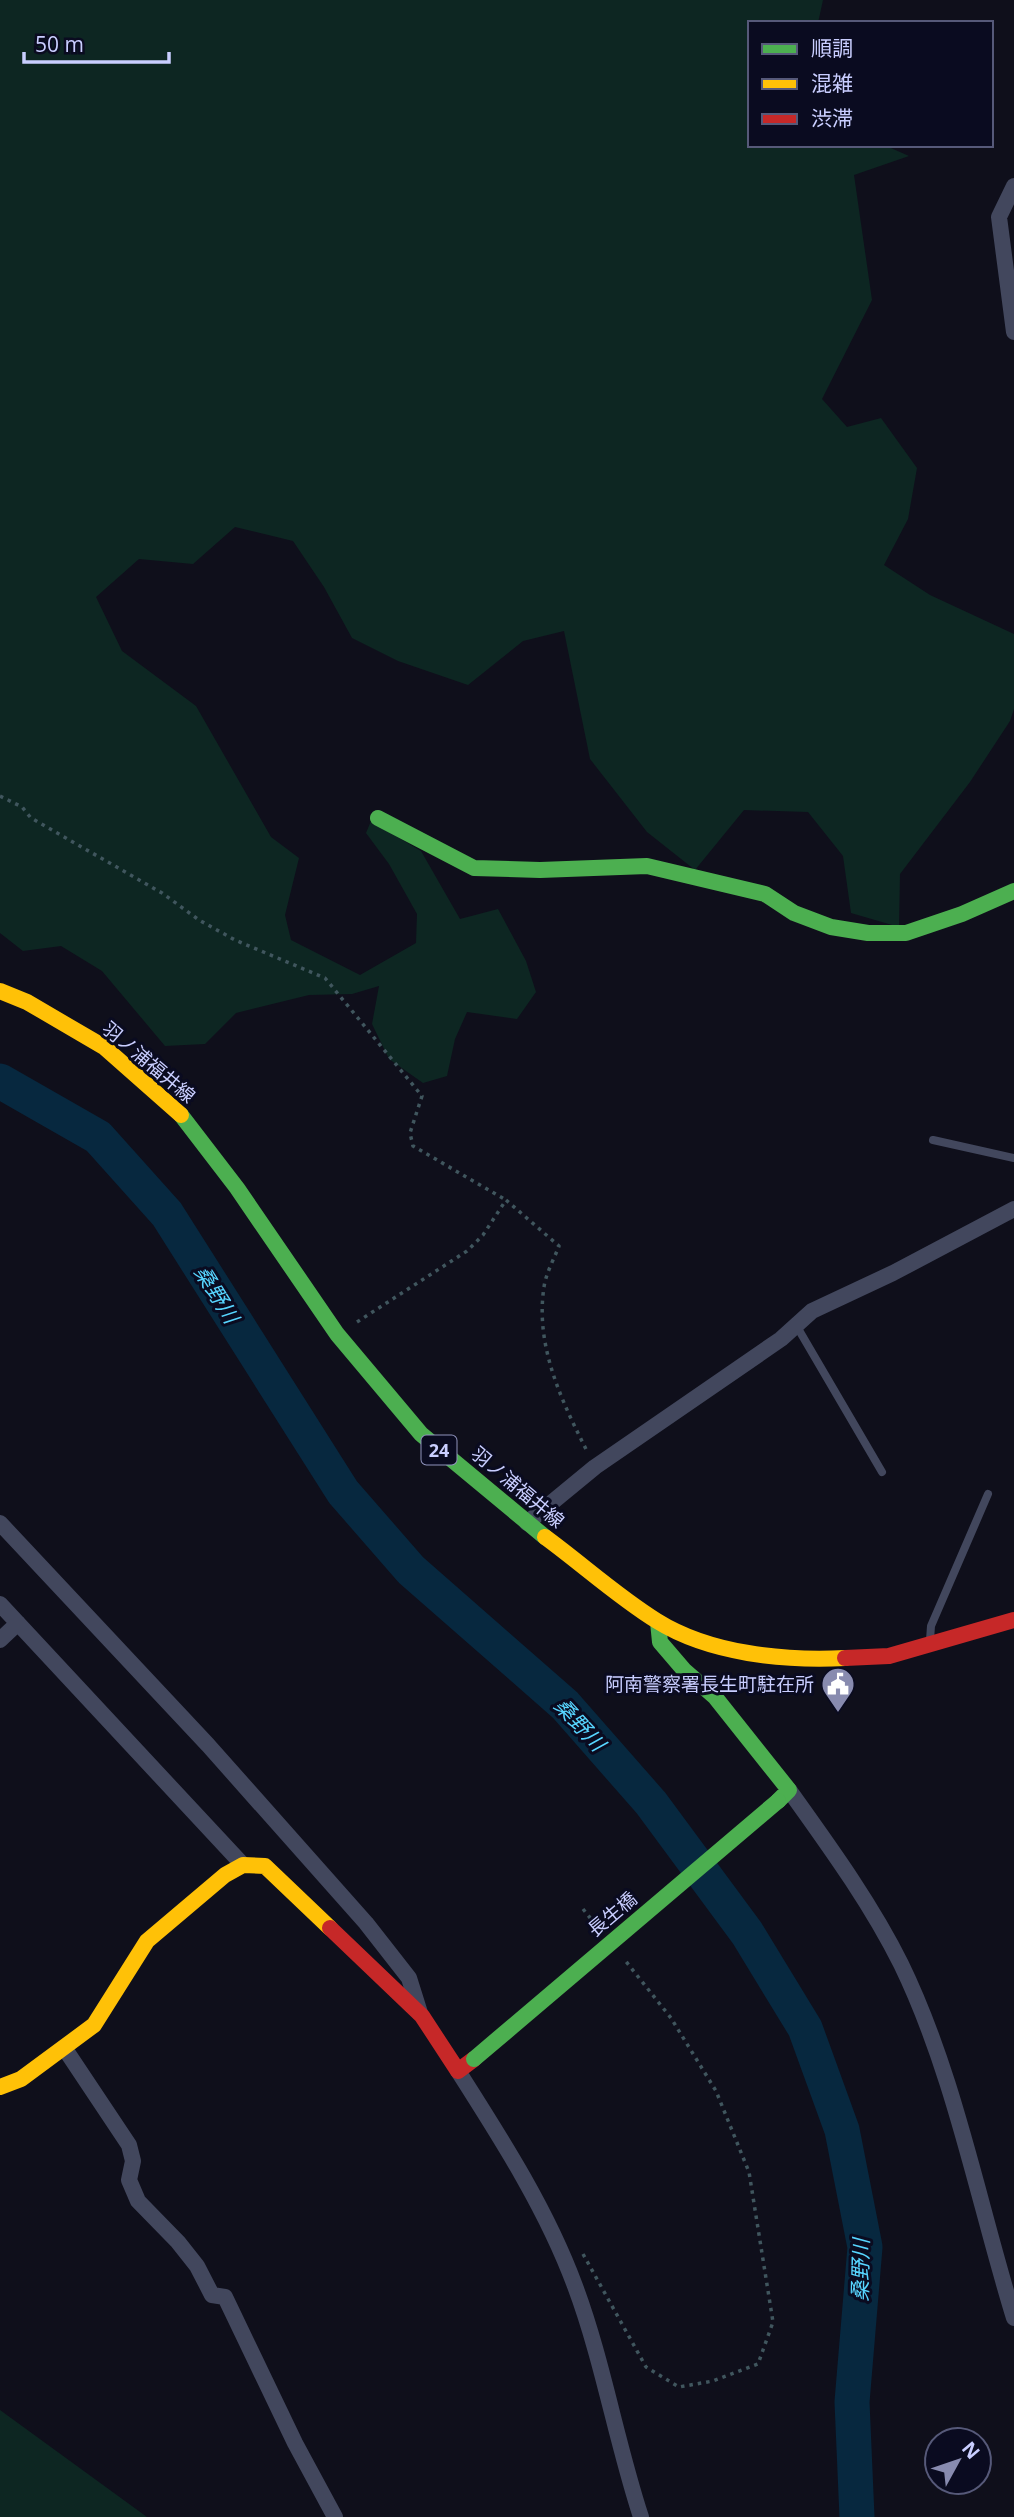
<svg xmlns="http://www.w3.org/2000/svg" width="1014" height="2517" font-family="'Open Sans','Noto Sans JP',sans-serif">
  <rect width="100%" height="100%" fill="#0f0f1b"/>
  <path fill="#0d2622" d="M0,0H823L818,23H750V145H884L909,156L854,175L872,300L822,399L847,427L881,418L917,468L908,519L884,565L930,595L1014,634V709L1010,721L970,782L900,874L899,927L851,913L843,856L808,812L744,810L695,870L647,832L590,759L564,631L523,641L468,685L398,661L352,638L324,587L293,541L235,527L193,564L139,559L96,597L122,651L196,706L271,837L299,858L285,915L291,940L360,975L416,943L417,914L389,864L366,833L371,821L421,851L460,919L498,909L526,961L536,992L517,1019L467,1012L455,1039L447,1076L423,1083L389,1059L372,1024L379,986L352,994L309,995L236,1013L205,1044L165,1046L102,971L61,946L23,951L0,933Z
    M0,2410L147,2517H0Z"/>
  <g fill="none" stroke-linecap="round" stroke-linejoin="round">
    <path stroke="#07283f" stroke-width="35" d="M0,1081L98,1137L167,1214L343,1492L411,1570L565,1705L651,1803L747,1933L805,2028L842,2130L865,2247L852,2402L857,2517"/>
    <path stroke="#40565e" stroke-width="3.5" stroke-dasharray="3.5 5" stroke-linecap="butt" d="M0,796L22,807L31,818L162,893L199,920L235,940L325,978L422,1096L410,1133L413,1146L506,1200
      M357,1322L467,1251L483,1235L506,1200L559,1246C554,1259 546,1273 544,1287C535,1345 561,1400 587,1451
      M583,1909L599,1929
      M583,2254L646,2367L679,2387L713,2381L758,2364L773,2322L749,2172L716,2091L671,2018L624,1959"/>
    <path stroke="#42475d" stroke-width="8" d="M933,1140L1014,1158
      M796,1325L882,1472
      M930,1640L931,1626L988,1494"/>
    <path stroke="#42475d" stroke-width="16" d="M1014,186L999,217L1014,332
      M0,1523L208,1745L366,1923L409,1978L420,2013
      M527,1523L595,1467L781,1339L812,1311L893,1273L1014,1209
      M0,1604L243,1865
      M0,1640L18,1623
      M789,1790C829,1846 870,1902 901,1964C954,2073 978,2201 1014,2318
      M65,2049L129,2145L133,2161L129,2180L138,2201L178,2242L197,2266L212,2295L225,2297L295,2443L335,2517
      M458,2071C502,2140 547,2210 575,2286C603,2361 616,2441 641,2517"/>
    <path stroke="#4caf50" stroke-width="16" d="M378,818L474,868L540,870L647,866L765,894L794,913L831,927L868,933H906L962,914L1014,891
      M181,1115L237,1188L337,1334L421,1434L545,1537
      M658,1622L660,1642L684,1670L715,1697L789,1790L778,1801"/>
    <path stroke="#ffc107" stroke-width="16" d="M0,991L27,1002L104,1047L181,1115
      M545,1537C582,1564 618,1597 657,1621C710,1654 784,1661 845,1658
      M0,2087L21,2079L94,2025L147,1941L225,1875L243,1865L265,1866L330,1928"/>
    <path stroke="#c62828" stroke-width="16" d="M845,1658L889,1656L1014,1620
      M330,1928L422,2016L458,2071L474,2059"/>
    <path stroke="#4caf50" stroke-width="16" d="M474,2059L778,1801"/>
  </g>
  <defs>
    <symbol id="civic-pin" viewBox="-11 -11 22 30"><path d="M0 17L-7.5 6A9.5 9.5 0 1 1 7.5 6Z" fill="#888baf" stroke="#0a0b20"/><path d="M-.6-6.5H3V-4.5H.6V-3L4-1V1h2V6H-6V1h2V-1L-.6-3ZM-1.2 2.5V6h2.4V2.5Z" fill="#fff"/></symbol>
  </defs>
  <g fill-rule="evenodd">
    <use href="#civic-pin" x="819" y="1665" width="38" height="52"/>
  </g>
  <g text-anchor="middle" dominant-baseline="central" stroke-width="6" stroke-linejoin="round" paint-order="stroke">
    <rect fill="#0a0b20" stroke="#9094bc" stroke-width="2" x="421.5" y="1435.5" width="35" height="29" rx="5"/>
    <g font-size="18" font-weight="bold" fill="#c9ceff">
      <text x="439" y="1450">24</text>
    </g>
    <g font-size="19" fill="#c9ceff" stroke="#0a0b20">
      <text transform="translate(149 1062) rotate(40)">羽ノ浦福井線</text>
      <text transform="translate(518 1487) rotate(40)">羽ノ浦福井線</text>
      <text transform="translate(612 1914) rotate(-40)">長生橋</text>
    </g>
    <g font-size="19" fill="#c9ceff" stroke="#0a0b20" text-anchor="end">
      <text x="814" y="1684">阿南警察署長生町駐在所</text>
    </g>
    <g font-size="21" font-style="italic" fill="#57d5ff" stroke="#0a0b20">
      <text transform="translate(217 1294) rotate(58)">桑野川</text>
      <text transform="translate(580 1724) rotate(47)">桑野川</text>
      <text transform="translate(860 2270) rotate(-89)">桑野川</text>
    </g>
  </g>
  <rect x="748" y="21" width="245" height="126" fill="#0a0b20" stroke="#565979" stroke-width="2"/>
  <rect x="762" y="44" width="35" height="10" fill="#4caf50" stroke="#565979" stroke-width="2"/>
  <text x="811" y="56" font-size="21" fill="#c9ceff">順調</text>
  <rect x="762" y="79" width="35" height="10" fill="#ffc107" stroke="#565979" stroke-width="2"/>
  <text x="811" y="91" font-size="21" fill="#c9ceff">混雑</text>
  <rect x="762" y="114" width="35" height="10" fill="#c62828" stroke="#565979" stroke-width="2"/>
  <text x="811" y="126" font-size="21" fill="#c9ceff">渋滞</text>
  <g transform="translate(958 2461) rotate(50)"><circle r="33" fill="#0a0b20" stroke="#565979" stroke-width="2"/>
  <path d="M0-5L12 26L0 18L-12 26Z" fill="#888baf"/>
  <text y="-10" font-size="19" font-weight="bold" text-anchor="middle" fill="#c9ceff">N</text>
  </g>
  <path d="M24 52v10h145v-10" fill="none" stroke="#c9ceff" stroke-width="3.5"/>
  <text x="35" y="52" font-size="21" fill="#c9ceff" stroke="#0a0b20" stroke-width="5" paint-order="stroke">50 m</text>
</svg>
